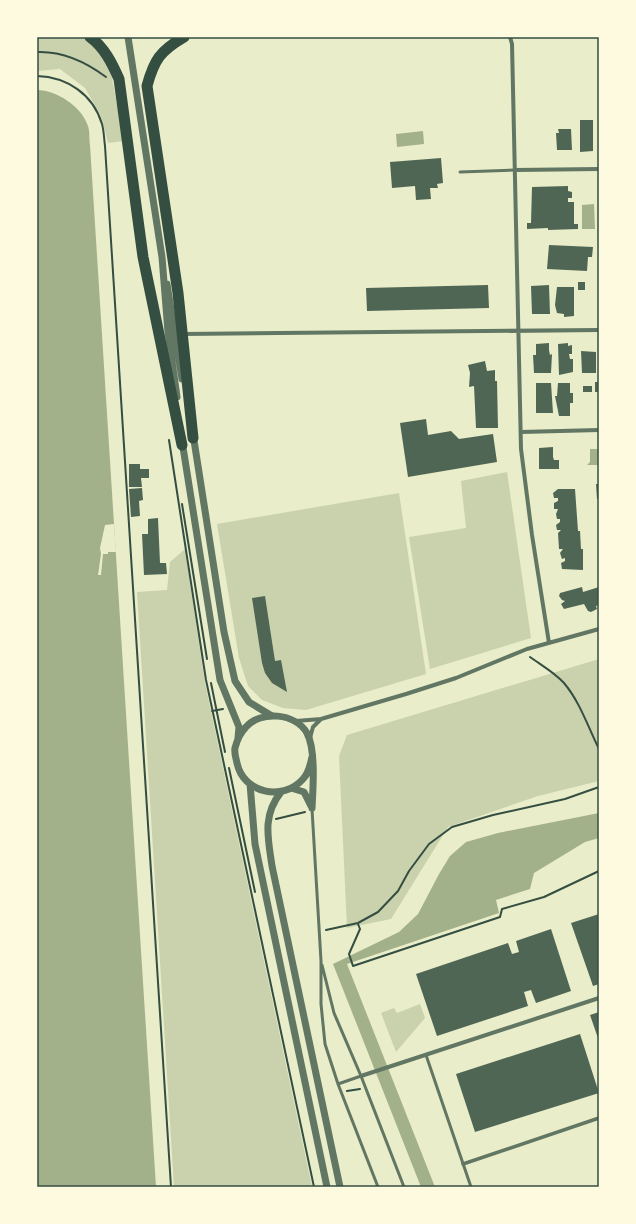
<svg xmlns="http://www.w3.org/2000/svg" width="636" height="1224" font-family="'Open Sans',sans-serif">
  <rect width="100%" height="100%" fill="#e9edc9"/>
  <path fill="#cad2ad" d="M37,37H84L95,45L110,68L124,141L108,143L101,116L85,88L60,69L37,71Z
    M507,472L531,638L430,669L409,537L466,528L461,481Z
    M399,493L426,674L306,710L283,708L262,700L248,686L239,658L217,524Z
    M185,549L205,683L312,1187H174L137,592L167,590L170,562Z
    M599,659V781L538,796L448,827L391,919L347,928L339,756L347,735Z
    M420,1004L425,1018L396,1052L381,1013L394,1008L397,1013Z"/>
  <path fill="#a3b18a" d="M37,90C57,90 82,107 88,126C90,132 89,139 90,145L156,1187H37Z
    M423,131L424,144L397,147L396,134Z
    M594,204L595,229H582V205Z
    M590,449H598V465H587L590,462Z
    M599,813V838L585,842L534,873L530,889L496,900L499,913L347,964L435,1187H421L333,964L399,932L418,914L439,874L450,856L466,842L498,833Z"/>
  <path fill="#e9edc9" d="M114,524L116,552H108V554H103L101,575H98L101,554L100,548L105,525Z"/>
  <path fill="#4f6655" d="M580,120H593V151L580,152Z
    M558,129H571L572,150H557L556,133H559Z
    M441,158L443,183L437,184L438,188H430L431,199L416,200L415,186L392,188L390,162Z
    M568,186V191L572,192V198H568V202H574V224H578V229L548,230V228L527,229V223H531L532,187Z
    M549,245L593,247L592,257H588L587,271L547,269Z
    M578,282H585V290H578Z
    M488,285L489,308L367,311L366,288Z
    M549,285L550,314H532L531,286Z
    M557,287H574V316L564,317V314L557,313L555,305Z
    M549,343V350L550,355L552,354L551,373H534L533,355H536V344Z
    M568,343V346L572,345V354H569L570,359H573V372L559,375L558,344Z
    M581,351L596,352V373H582Z
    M485,361L487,371L495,370V381H497L498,428H476L474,386L469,387L470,373L468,365Z
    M595,382H599V392H595Z
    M536,383H551L553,413H536Z
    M558,383H570V393H573V403H570V416H559L555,396H557Z
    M583,386H592V392H583Z
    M426,419L428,435L451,431L459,439L493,434L497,462L408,477L400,423Z
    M553,447V457L554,460H559V469H539V448Z
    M129,464H140V469H149V478H141L142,487H129Z
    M596,484H599V499H597Z
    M142,488L143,500L139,501L140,516L131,517L129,489Z
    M558,489H575L578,531H580L581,549H583V570L562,569L561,563L565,561V558L562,559L560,553L563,549H559L558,533L561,530H557L556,525L560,522V519H557L556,514L558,509H554V503L558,501V498H554L553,493Z
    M158,518L160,563H166L167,574L144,575L142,534H148V519Z
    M582,587L583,592L599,587V605L596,606L597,609L591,612L588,611L584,604L564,609L561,604L565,601L562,600L559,596L560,593Z
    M265,596L275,661L281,660L287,692L272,683L265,673L262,663L252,598Z
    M599,914V984L593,986L571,923Z
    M551,929L571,991L536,1003L531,990L524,992L528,1006L437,1036L416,974L508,943L512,954L519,952L516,941Z
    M599,1012V1041L590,1015Z
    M580,1034L599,1093L475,1132L456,1074Z"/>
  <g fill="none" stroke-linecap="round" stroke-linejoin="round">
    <path stroke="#344e41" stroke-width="2" d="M37,52C63,51 86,62 106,77
      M37,76C67,77 93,94 102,124C104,131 104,139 105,146L171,1187
      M169,440L206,680L314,1187
      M182,504L207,659
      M530,657C541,665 554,672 564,683C580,702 588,727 599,749
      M211,683L225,752
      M212,711L223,709
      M229,768L255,892
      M276,819L305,812
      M358,924L360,929L349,954L353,966L500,917L502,909L544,897L599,871
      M326,930L358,923L378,912L398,891L409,871L429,844L452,827L493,815L565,799L599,787
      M347,1091L360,1089"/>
    <path stroke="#617663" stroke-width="3" d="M460,172L515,170
      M312,809L321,961V1004L325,1044L338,1084L378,1187
      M322,965L334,1013L361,1076L404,1187
      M426,1055L471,1187
      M338,1084L361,1076"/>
    <path stroke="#617663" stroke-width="3.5" d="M463,1164L599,1118"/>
    <path stroke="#617663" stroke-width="4" d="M510,37L512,44L521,449L532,535L549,643
      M515,170L599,169
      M183,334L599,330
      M521,432L599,430
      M296,721L321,719L406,694L456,678L527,649L599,629
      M310,738L313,727L321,719
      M361,1076L599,998"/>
    <path stroke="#617663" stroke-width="7" d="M128,37L162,257L168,332L177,397
      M167,284L182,379
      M193,434L224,632L235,681L249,702L272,716
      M182,441L220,680L239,727L238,738
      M250,784L255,844L327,1187
      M291,788L304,792L311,806
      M281,792C262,816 268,838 272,866L340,1187
      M312,808C313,789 316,750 307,733C295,713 261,710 246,727C240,733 237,740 235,748C234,753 236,758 237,763C243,793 283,802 303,779C309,773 310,765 312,757"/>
    <path stroke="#344e41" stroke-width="11" d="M90,37C104,47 112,63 119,79L143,257L182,445
      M184,37C160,51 154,60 147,86L178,293L193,438"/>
  </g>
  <rect width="636" height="1224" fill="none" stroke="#fefae0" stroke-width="76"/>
  <rect x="38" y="38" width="560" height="1148" fill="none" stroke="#344e41" stroke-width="1.5"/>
</svg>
